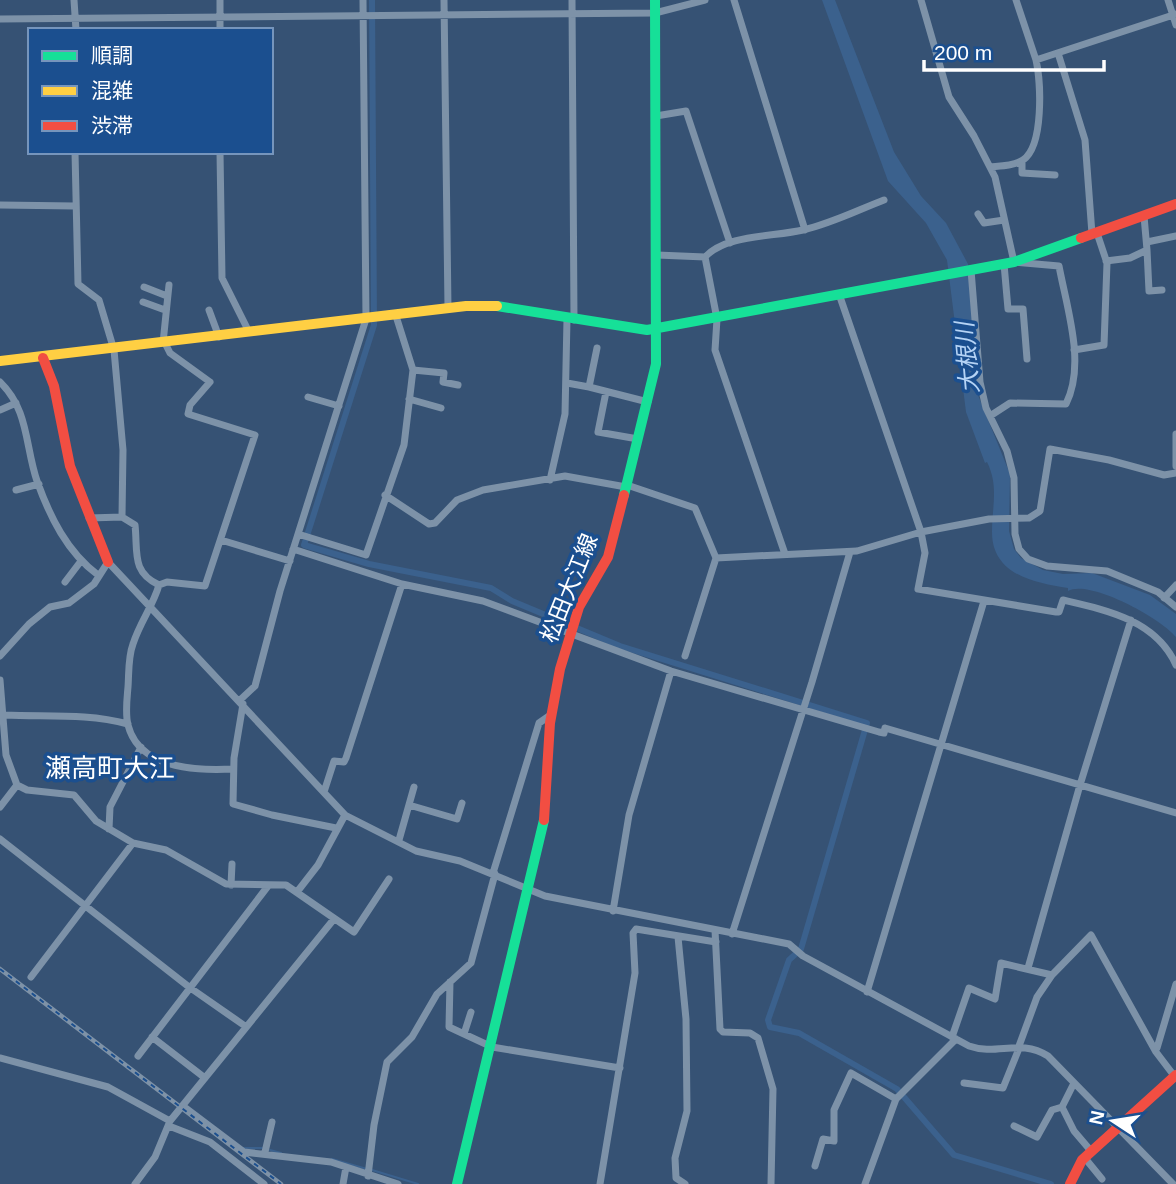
<svg xmlns="http://www.w3.org/2000/svg" width="1176" height="1184" font-family="Helvetica,'Noto Sans JP',sans-serif">
  <rect width="100%" height="100%" fill="#365274"/>
  <path fill="#3b618d" d="M822,0H835L894,152L921,196L946,223L968,264L978,395L1010,474L1009,531L1014,549L1021,558L1043,570L1063,574L1092,573L1150,595L1176,614V637C1161,618 1089,579 1068,591V588C1035,583 992,575 992,532C992,506 999,486 987,462L985,463L966,412L947,260L926,223L888,181Z"/>
  <g fill="none" stroke-linecap="round" stroke-linejoin="round">
    <path stroke="#3b618d" stroke-width="2" d="M242,1148H265
      M270,1150L281,1153
      M332,1159L367,1169
      M372,1170L418,1184"/>
    <path stroke="#3b618d" stroke-width="6" d="M372,0L374,325L304,545L369,564L491,588L512,601L620,646L867,723L801,949L789,960L768,1020L770,1027L799,1033L897,1089L954,1155L1051,1184"/>
    <path stroke="#7d92a8" stroke-width="7" d="M74,0L76,30
      M220,0V30
      M444,0L448,308
      M572,0L574,320
      M734,0L805,230
      M921,0L949,97L974,136L995,177L1014,262L1059,266C1067,309 1086,364 1066,404L1010,403L990,416
      M1016,0L1036,60L1176,14
      M1168,0L1176,25
      M0,19L655,13L705,0
      M1058,53L1085,140L1092,234
      M656,116L686,111L730,243
      M75,152L78,284L99,300L114,350L123,450L122,517L89,518
      M220,152L222,278L249,332
      M1022,161V173L1055,175
      M990,167C1000,166 1014,166 1023,160C1044,146 1041,82 1036,60
      M0,205L75,206
      M978,214L984,223L1004,220
      M1147,242L1176,236
      M1147,250L1149,291L1162,290
      M657,255L705,257
      M1106,261L1130,258L1147,250L1144,216
      M1004,264L1008,309H1023L1027,359
      M971,270L980,382L986,408L1007,451L1014,478L1015,534L1019,549L1028,559L1047,566L1107,571L1158,592L1176,607
      M144,287L167,296
      M839,294L921,532L925,553L918,589L1056,612H1059L1063,600C1106,610 1156,620 1176,665
      M143,302L165,310
      M209,310L219,337
      M163,343L169,285
      M597,348L589,387L648,402
      M1074,350L1104,345L1107,263L1097,233
      M413,370L444,373L443,382L458,385
      M0,382C29,410 25,446 37,481C50,517 67,552 98,575
      M567,383L589,387
      M606,392L598,432L638,439
      M308,397L339,406
      M409,399L441,408
      M0,410L16,403
      M1176,434V466
      M550,480L565,414L567,319
      M627,485L695,508L716,558L685,656
      M16,490L39,484
      M385,495L429,524L435,523L457,500L483,490L565,476L626,487
      M122,517L135,525C138,552 131,572 159,585L167,582L205,586L255,435L188,414L190,405L210,382L170,353L165,343
      M298,534L366,555L404,445L413,370L396,316
      M221,540L290,561
      M293,549L402,584L483,601L671,671L879,732L884,733L885,728L1176,813
      M785,554L715,350L717,319L705,257C726,234 774,237 803,230C830,224 858,210 884,200
      M716,558L857,551L921,532L989,519L1029,518L1040,511L1050,449L1109,460L1164,475L1176,473
      M65,582L81,561
      M159,585C153,606 140,622 133,644C128,657 129,673 128,687C127,699 125,713 128,725C139,769 196,771 233,769
      M1164,598L1176,585
      M0,656L29,624L50,607L69,603L94,584L108,562L345,815L416,851L460,861L545,896L789,944L803,956L969,1046C997,1056 1020,1038 1048,1056L1173,1184
      M0,680L6,755L17,785L0,807
      M240,700L255,686L280,591L366,319L363,0
      M243,704L234,758L233,804L272,815L336,828
      M5,715C46,717 87,713 128,724
      M17,785L27,790L74,795L96,821L133,843L166,850L226,884L286,885L354,932L389,879
      M324,792L334,761L344,762L346,758L402,584
      M409,805L457,819L462,803
      M109,829L110,807L141,747
      M0,839L189,987L245,1026
      M399,840L414,787
      M493,873L539,723L552,714
      M231,885L232,864
      M297,892L318,865L345,815
      M613,911L629,815L671,671
      M715,930L720,1029L723,1032L750,1033L758,1038L773,1089L771,1184
      M732,934L812,682L850,552
      M678,937L686,1019L687,1111L675,1158L676,1178L685,1184
      M1028,968L1080,785L1131,620
      M31,977L133,843
      M450,982L449,1027L492,1047L620,1068
      M867,992L984,601
      M464,1034L471,1012
      M152,1037L205,1078
      M952,1037L969,988L995,999L1001,963L1052,975L1091,935L1156,1052L1175,1077
      M1019,1046L1037,997L1052,975
      M1157,1048L1176,984
      M138,1056L268,886
      M0,1058L108,1087L170,1121
      M964,1083L1003,1088L1020,1046
      M1074,1083L1062,1107L1074,1131L1091,1151
      M183,1106L244,1152L331,1162L398,1184
      M169,1126L210,1142L264,1184
      M1014,1126L1037,1137L1052,1110L1062,1107
      M265,1152L272,1122
      M1084,1157L1102,1179
      M815,1166L823,1139L834,1141V1110L851,1073L896,1099
      M368,1176L374,1125L387,1062L412,1037L437,994L471,963L495,874
      M135,1184L155,1157L170,1121L334,919
      M343,1184L346,1167
      M600,1184L635,973L633,933L636,929L716,942
      M865,1184L896,1099L956,1039"/>
    <path stroke="#16e098" stroke-width="10" d="M497,306L647,330L1014,262L1081,238
      M624,495L656,364L655,0
      M457,1184L544,820"/>
    <path stroke="#ffcf43" stroke-width="10" d="M0,361L466,306H497"/>
    <path stroke="#f24e42" stroke-width="10" d="M1081,238L1176,204
      M43,358L54,386L70,466L108,562
      M544,820L550,723L560,669L579,607L608,557L624,495
      M1070,1184L1082,1160L1176,1075"/>
    <defs>
      <path id="rail" d="M0,969L281,1184"/>
    </defs>
    <use href="#rail" stroke="#7e92a7" stroke-width="4.5"/>
    <use href="#rail" stroke="#1b4f8f" stroke-width="2" stroke-dasharray="5" stroke-linecap="butt"/>
  </g>
  <g text-anchor="middle" dominant-baseline="central" stroke-width="7" stroke-linejoin="round" paint-order="stroke">
    <g font-size="23" fill="#fff" stroke="#1b4f8f">
      <text transform="translate(569 588) rotate(-68)">松田大江線</text>
    </g>
    <g font-size="24" font-style="italic" fill="#b5d3f5" stroke="#1b4f8f">
      <text transform="translate(967 358) rotate(-95)">大根川</text>
    </g>
    <g font-size="26" fill="#fff" stroke="#1b4f8f">
      <text x="110" y="768">瀬高町大江</text>
    </g>
  </g>
  <rect x="28" y="28" width="245" height="126" fill="#1b4f8f" stroke="#7695bc" stroke-width="2"/>
  <rect x="42" y="51" width="35" height="10" fill="#16e098" stroke="#7695bc" stroke-width="2"/>
  <text x="91" y="63" font-size="21" fill="#ffffff">順調</text>
  <rect x="42" y="86" width="35" height="10" fill="#ffcf43" stroke="#7695bc" stroke-width="2"/>
  <text x="91" y="98" font-size="21" fill="#ffffff">混雑</text>
  <rect x="42" y="121" width="35" height="10" fill="#f24e42" stroke="#7695bc" stroke-width="2"/>
  <text x="91" y="133" font-size="21" fill="#ffffff">渋滞</text>
  <g transform="translate(1113 1121) rotate(282)" stroke="#1b4f8f" stroke-width="5" paint-order="stroke">
  <path d="M0-5L12 26L0 18L-12 26Z" fill="#ffffff"/>
  <text y="-10" font-size="19" font-weight="bold" text-anchor="middle" fill="#ffffff">N</text>
  </g>
  <path d="M924 60v10h180v-10" fill="none" stroke="#ffffff" stroke-width="3.5"/>
  <text x="934" y="60" font-size="21" fill="#ffffff" stroke="#1b4f8f" stroke-width="5" paint-order="stroke">200 m</text>
</svg>
